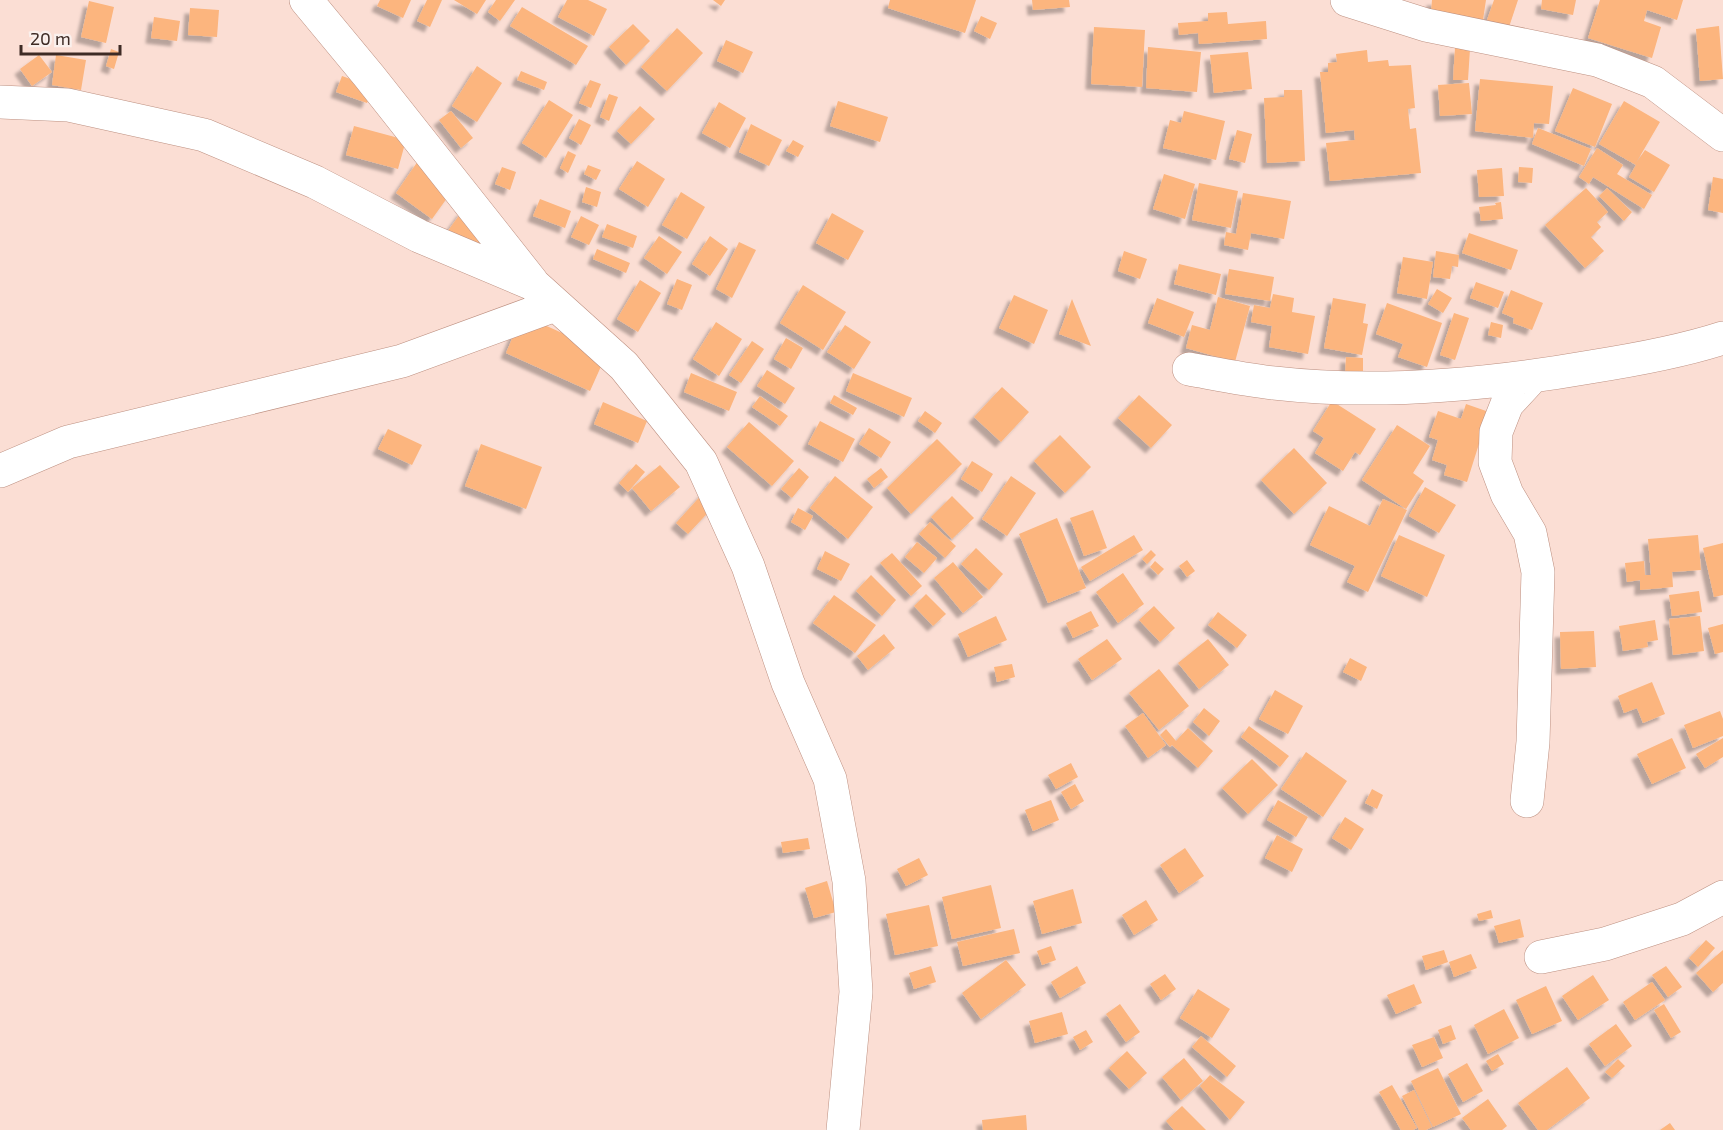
<svg xmlns="http://www.w3.org/2000/svg" width="1723" height="1130" font-family="'Exo 2',sans-serif">
  <defs>
    <filter id="shadow"><feDropShadow dx="-5.5" dy="5.5" stdDeviation="1.5" flood-color="#0004"/></filter>
  </defs>
  <rect width="100%" height="100%" fill="#fbded4"/>
  <path fill="#fcb57e" filter="url(#shadow)" d="M380,0H411L403,18L377,6Z
    M427,0H442L430,27L417,21Z
    M454,0H486L477,14Z
    M496,0H515L500,21L488,12Z
    M567,0H588L607,9L594,36L558,17Z
    M713,0H725L721,6Z
    M890,0H976L965,33L888,8Z
    M1032,0H1069L1070,7L1033,10Z
    M1432,0H1486L1483,20L1431,12Z
    M1494,0H1518L1509,27L1487,20Z
    M1542,0H1576L1573,15L1541,9Z
    M1600,0H1683L1677,20L1647,10L1644,21L1661,27L1652,58L1588,38Z
    M89,1L114,7L106,43L81,37Z
    M522,7L588,46L576,65L510,26Z
    M190,8L219,10L217,37L188,35Z
    M1227,12L1228,24L1266,21L1267,39L1199,44L1198,33L1179,35L1178,23L1208,21V13Z
    M981,16L997,23L990,39L974,31Z
    M154,17L180,21L177,41L151,38Z
    M633,24L650,41L626,65L609,47Z
    M1719,26L1723,79L1700,81L1696,29Z
    M1094,27L1145,30L1142,87L1091,84Z
    M677,28L703,53L667,91L641,67Z
    M726,40L753,52L743,73L717,61Z
    M1148,47L1201,52L1197,92L1146,88Z
    M1455,48L1470,49L1468,80H1453Z
    M111,49L119,52L114,69L106,66Z
    M1367,50L1368,62L1388,60L1389,66L1411,65L1415,108L1408,109L1410,129L1416,128L1421,173L1330,181L1326,143L1355,140L1354,130L1326,133L1320,72H1328V63L1337,62L1336,54Z
    M1248,52L1252,89L1214,93L1210,55Z
    M39,55L52,72L32,86L20,69Z
    M56,55L86,60L81,90L52,85Z
    M477,66L502,83L477,122L452,106Z
    M521,71L547,82L544,90L517,80Z
    M342,76L373,87L367,103L336,92Z
    M1480,79L1553,86L1549,124L1534,123L1533,138L1475,131Z
    M590,80L601,84L591,108L579,103Z
    M1469,83L1472,114L1440,116L1438,85Z
    M1573,88L1612,104L1595,147L1555,131Z
    M1284,90H1302L1305,161L1267,163L1264,98L1284,97Z
    M609,94L618,97L609,121L600,117Z
    M549,100L573,115L546,158L522,143Z
    M838,101L888,117L880,142L830,126Z
    M1624,101L1660,122L1636,163L1645,150L1670,165L1654,192L1629,177L1636,165L1599,144Z
    M719,102L746,118L730,148L702,133Z
    M640,106L655,119L631,144L617,131Z
    M451,111L473,138L461,148L439,120Z
    M1184,111L1225,121L1216,160L1163,148L1170,120L1181,123Z
    M579,119L591,125L581,145L569,138Z
    M751,124L782,140L769,166L739,152Z
    M354,126L406,140L398,169L346,155Z
    M1538,128L1591,149L1584,166L1532,144Z
    M1237,130L1252,134L1245,163L1229,159Z
    M793,140L804,146L798,157L786,151Z
    M1597,148L1623,165L1617,174L1652,195L1644,209L1593,177L1589,184L1579,177Z
    M568,151L576,155L568,173L560,168Z
    M418,161L455,187L432,219L396,193Z
    M637,161L665,179L648,207L619,189Z
    M588,165L601,170L596,180L584,174Z
    M502,167L516,172L510,190L495,184Z
    M1519,167L1533,168L1532,183L1518,182Z
    M1502,168L1504,196L1479,197L1477,170Z
    M1164,174L1195,184L1185,219L1153,209Z
    M1713,177L1723,179V213L1708,210Z
    M1199,183L1238,191L1231,228L1192,220Z
    M586,187L601,192L597,207L582,202Z
    M1586,188L1608,212L1597,222L1601,227L1591,237L1604,251L1585,268L1545,225Z
    M1607,188L1632,212L1624,221L1599,196Z
    M681,192L705,207L687,239L662,225Z
    M1243,193L1291,201L1284,239L1251,233L1248,250L1224,245L1226,232L1236,234Z
    M540,199L571,211L565,228L533,216Z
    M1501,202L1503,219L1481,221L1479,207L1496,205L1495,203Z
    M463,210L502,238L486,260L447,232Z
    M832,213L864,231L848,260L816,243Z
    M581,216L599,225L589,245L571,237Z
    M607,224L637,236L633,248L602,237Z
    M1469,233L1518,250L1511,270L1462,253Z
    M659,236L682,252L667,274L644,258Z
    M710,236L728,249L710,276L692,264Z
    M739,242L756,250L732,298L716,289Z
    M597,249L630,263L626,273L593,259Z
    M1124,251L1147,259L1140,279L1118,271Z
    M1436,251L1459,255L1458,267L1452,266L1450,279L1433,277Z
    M1403,257L1433,262L1427,299L1397,293Z
    M1179,264L1221,274L1216,295L1174,284Z
    M1229,269L1274,277L1270,301L1225,294Z
    M677,279L692,285L682,310L667,304Z
    M640,280L661,293L638,332L617,319Z
    M1476,282L1504,292L1498,308L1470,298Z
    M803,285L846,312L823,350L780,323Z
    M1437,289L1452,298L1443,313L1428,304Z
    M1511,290L1543,303L1532,330L1513,323L1514,318L1502,313Z
    M1273,294L1294,298L1292,312L1315,316L1308,354L1269,347L1272,326L1251,322L1254,305L1270,308Z
    M1014,295L1048,310L1034,344L999,328Z
    M1218,297L1250,306L1235,362L1186,348L1192,325L1210,330Z
    M1157,298L1194,312L1184,337L1148,323Z
    M1333,298L1366,304L1363,323L1368,324L1362,355L1324,348Z
    M1072,299L1091,346L1059,334Z
    M1387,303L1442,323L1427,367L1398,357L1403,344L1376,334Z
    M1454,313L1469,318L1455,360L1440,355Z
    M522,315L607,353L590,391L506,353Z
    M716,322L742,339L719,376L693,359Z
    M1491,322L1503,325L1501,338L1488,335Z
    M845,325L871,342L854,369L827,352Z
    M786,338L803,348L791,369L774,359Z
    M752,341L764,349L741,383L729,375Z
    M1346,357L1363,358V376L1345,375Z
    M767,370L795,388L785,404L757,386Z
    M691,373L737,392L729,411L684,392Z
    M853,373L912,398L904,417L846,391Z
    M1002,387L1029,412L1001,442L974,417Z
    M834,395L857,408L853,415L830,403Z
    M1139,395L1172,425L1151,448L1118,418Z
    M760,396L788,416L780,426L752,407Z
    M1332,401L1376,429L1360,455L1355,452L1343,471L1315,453L1324,438L1313,431Z
    M603,402L647,421L638,443L594,424Z
    M1466,404L1489,412L1467,482L1444,475L1447,465L1432,460L1438,440L1429,437L1438,411L1461,419Z
    M925,411L942,423L935,433L918,421Z
    M820,421L855,439L843,462L808,444Z
    M749,422L794,461L772,486L727,447Z
    M1397,425L1430,446L1413,473L1424,481L1406,509L1362,480Z
    M869,428L891,442L881,458L859,444Z
    M388,429L422,445L412,465L378,449Z
    M1060,435L1091,467L1065,493L1034,461Z
    M937,439L962,464L911,514L887,488Z
    M481,444L542,467L526,509L465,486Z
    M1294,448L1327,483L1294,514L1261,480Z
    M972,461L993,474L982,492L961,479Z
    M636,464L645,472L628,492L619,483Z
    M660,465L680,487L651,511L632,488Z
    M799,468L809,477L792,498L781,489Z
    M881,468L888,477L874,488L867,479Z
    M835,476L873,507L848,539L810,508Z
    M1011,476L1036,493L1007,536L982,519Z
    M1425,487L1456,505L1439,533L1409,516Z
    M705,491L717,503L688,534L676,523Z
    M952,496L974,518L952,539L931,517Z
    M1383,499L1407,510L1368,592L1347,582L1355,566L1310,545L1329,506L1370,526Z
    M798,508L813,516L805,530L791,522Z
    M1093,510L1107,548L1084,556L1070,518Z
    M1057,518L1086,588L1048,603L1019,534Z
    M930,522L956,546L945,558L919,534Z
    M1134,535L1143,550L1090,581L1081,567Z
    M1399,535L1445,555L1427,597L1381,576Z
    M1698,535L1701,570L1672,572L1673,587L1640,590V580L1627,582L1625,563L1644,561L1645,575H1651L1648,539Z
    M917,542L937,558L924,573L905,557Z
    M1723,543V595L1714,597L1703,548Z
    M976,548L1003,574L989,590L961,564Z
    M1151,550L1156,555L1147,564L1142,559Z
    M825,551L850,564L841,581L817,569Z
    M892,553L922,586L911,596L880,563Z
    M1187,560L1195,571L1187,577L1179,566Z
    M1155,561L1164,569L1158,575L1150,567Z
    M953,562L983,597L963,613L934,578Z
    M1123,573L1144,604L1118,623L1096,592Z
    M871,575L896,600L882,616L856,591Z
    M1699,591L1702,612L1672,616L1669,595Z
    M926,594L946,614L933,626L914,606Z
    M834,595L876,625L855,653L813,623Z
    M1154,606L1175,628L1160,642L1139,620Z
    M1091,611L1099,626L1073,638L1066,623Z
    M1218,612L1247,635L1237,648L1208,625Z
    M996,616L1007,640L968,657L958,634Z
    M1700,616L1704,651L1673,655L1669,619Z
    M1655,620L1658,640L1647,642L1648,647L1623,651L1619,626Z
    M1723,624V652L1715,654L1708,628Z
    M1594,631L1596,667L1561,669L1560,632Z
    M884,634L895,648L868,670L857,656Z
    M1107,639L1122,659L1092,680L1078,659Z
    M1208,639L1229,665L1199,689L1178,663Z
    M1350,658L1367,667L1361,681L1343,672Z
    M1012,664L1015,677L997,682L994,667Z
    M1159,669L1189,706L1159,730L1129,693Z
    M1652,682L1665,714L1643,723L1637,708L1624,713L1618,696Z
    M1275,690L1303,706L1288,734L1259,719Z
    M1204,708L1220,721L1209,736L1193,722Z
    M1720,711L1723,719V736L1693,748L1684,725Z
    M1143,713L1166,745L1148,758L1125,726Z
    M1249,726L1289,756L1280,767L1241,737Z
    M1188,728L1213,751L1198,768L1172,745L1170,747L1160,735L1166,729L1176,741Z
    M1672,738L1686,768L1652,784L1637,754Z
    M1723,738V757L1705,768L1696,754Z
    M1306,752L1347,781L1323,817L1281,789Z
    M1252,759L1278,785L1248,814L1222,788Z
    M1071,763L1078,777L1056,789L1048,775Z
    M1075,784L1084,801L1071,809L1061,792Z
    M1372,789L1383,795L1377,809L1365,803Z
    M1051,800L1059,820L1033,831L1025,810Z
    M1278,800L1308,817L1296,837L1267,820Z
    M1345,817L1364,829L1351,850L1332,838Z
    M1277,835L1303,849L1292,872L1265,858Z
    M808,838L810,849L783,853L781,842Z
    M1185,848L1204,876L1179,893L1160,865Z
    M919,858L928,875L906,886L897,869Z
    M827,881L836,912L814,918L805,888Z
    M991,885L1001,928L952,939L942,897Z
    M1073,889L1082,923L1042,934L1033,901Z
    M1146,900L1158,920L1134,935L1122,915Z
    M929,905L938,946L895,955L886,914Z
    M1491,910L1493,918L1479,921L1477,914Z
    M1520,919L1524,937L1499,943L1494,926Z
    M1014,929L1020,953L963,966L957,942Z
    M1706,940L1715,948L1698,967L1689,958Z
    M1051,946L1056,960L1042,965L1037,951Z
    M1444,950L1448,962L1426,970L1422,956Z
    M1723,950V983L1713,992L1696,973Z
    M1471,954L1477,968L1454,977L1449,962Z
    M1006,960L1026,985L981,1019L962,993Z
    M931,966L936,982L914,989L909,973Z
    M1077,966L1086,983L1060,998L1051,982Z
    M1666,966L1682,987L1668,997L1652,975Z
    M1165,974L1176,989L1161,1000L1150,984Z
    M1593,975L1609,1000L1578,1020L1562,996Z
    M1652,982L1665,1000L1635,1020L1623,1002Z
    M1414,984L1422,1003L1396,1014L1387,995Z
    M1546,986L1562,1021L1532,1034L1516,1000Z
    M1198,989L1230,1009L1212,1038L1180,1018Z
    M1120,1004L1140,1032L1126,1042L1106,1014Z
    M1664,1004L1681,1032L1671,1038L1654,1010Z
    M1504,1009L1519,1038L1488,1054L1474,1025Z
    M1062,1012L1068,1034L1035,1043L1029,1021Z
    M1616,1024L1632,1046L1605,1066L1589,1044Z
    M1451,1025L1456,1039L1443,1044L1438,1030Z
    M1086,1030L1093,1042L1080,1050L1073,1037Z
    M1201,1036L1236,1066L1227,1077L1192,1047Z
    M1434,1037L1443,1058L1422,1067L1412,1045Z
    M1127,1051L1147,1073L1129,1089L1109,1068Z
    M1498,1054L1504,1064L1492,1071L1486,1061Z
    M1184,1058L1203,1081L1181,1100L1162,1077Z
    M1618,1059L1625,1066L1612,1078L1605,1072Z
    M1467,1063L1483,1091L1463,1102L1448,1074Z
    M1567,1067L1590,1098L1547,1130H1538L1518,1103Z
    M1438,1068L1461,1114L1433,1127L1411,1081Z
    M1210,1075L1245,1102L1230,1120L1200,1086Z
    M1392,1085L1417,1128L1413,1130H1401L1379,1092Z
    M1414,1090L1432,1127L1426,1130H1419L1402,1096Z
    M1488,1099L1507,1126L1502,1130H1471L1462,1118Z
    M1182,1106L1206,1130H1174L1166,1121Z
    M1026,1115L1027,1130H983L982,1120Z
    M1670,1123L1675,1130H1660Z"/>
  <g fill="none" stroke-linecap="round" stroke-linejoin="round">
    <defs>
      <path id="street" d="M306,0L369,76L532,282
        M1347,0L1426,25L1597,60L1653,82L1723,135
        M0,102L68,105L204,135L315,182L419,236L533,284L624,366L701,462L748,566L788,683L830,779L849,881L856,992L843,1130
        M1189,369C1217,374 1246,380 1274,383C1379,395 1487,385 1590,367C1635,360 1680,352 1723,338
        M0,471L68,442L402,361L555,305
        M1527,801L1533,742L1538,572L1530,533L1507,494L1495,462L1496,432L1507,404L1532,377
        M1541,957L1605,944L1682,919L1723,897"/>
    </defs>
    <use href="#street" stroke="#bd9081" stroke-width="34"/>
    <use href="#street" stroke="#fff" stroke-width="33"/>
  </g>
  <path d="M21 45v9h99v-9" fill="none" stroke="#3e2b25" stroke-width="3"/>
  <text x="30" y="45" font-size="18" fill="#3e2b25" stroke="#faf0ed" stroke-width="4.5" paint-order="stroke">20 m</text>
</svg>
